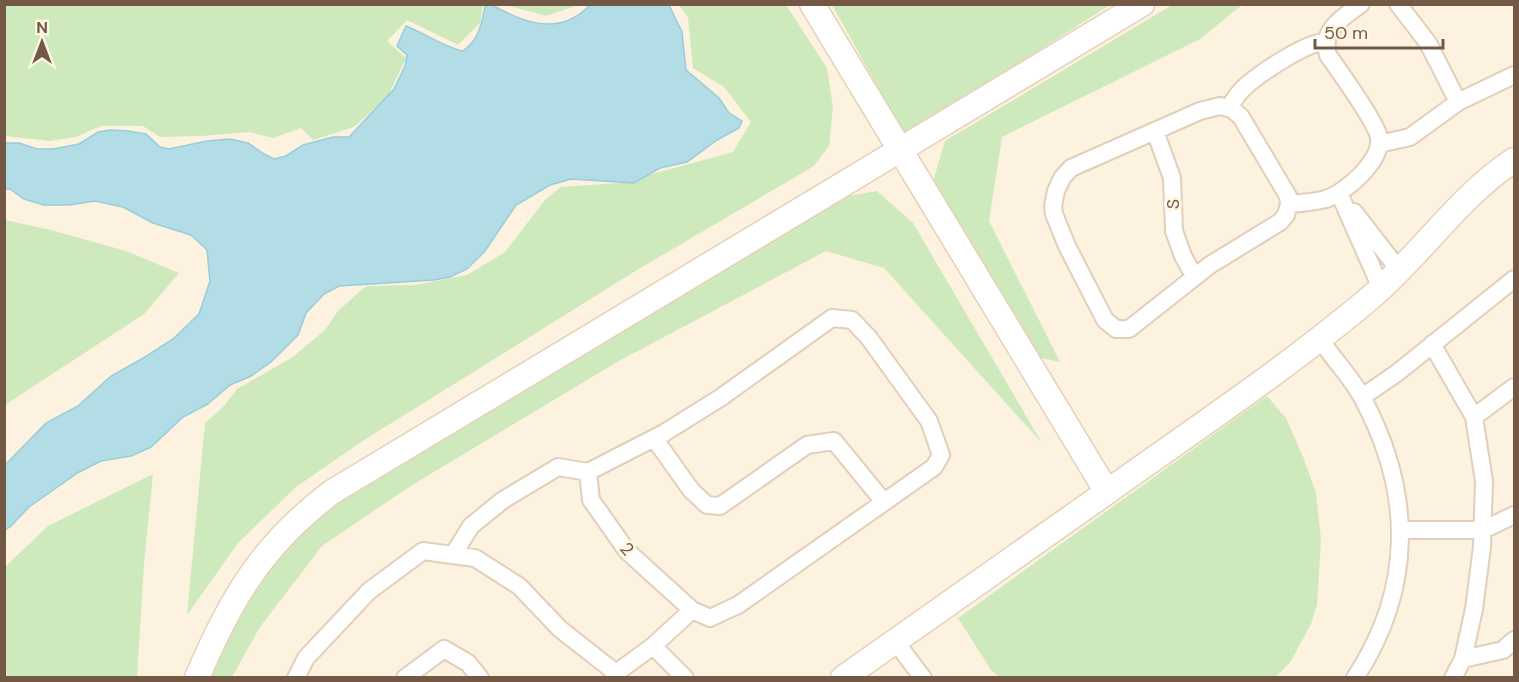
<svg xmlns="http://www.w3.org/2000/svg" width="1519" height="682" font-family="'DM Sans',sans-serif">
  <rect width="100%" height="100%" fill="#fdf2df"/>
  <path fill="#ceeabd" d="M4,5H483L480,23L458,45L407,20L387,41L406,58L388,96L354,127L313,140L301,128L273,138L249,132L202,136L160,137L143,126H101L76,137L50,141L5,136Z
    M506,5H578L546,16Z
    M679,5H786L827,68L833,107L829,146L814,166L637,270L361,442L296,487L238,543L187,615L205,423L223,407L237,389L293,357L325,330L338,311L366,286L415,285L467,275L505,252L545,200L561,187L619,183L733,152L751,122L724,87L693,68L688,18Z
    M832,5H1110L905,136Z
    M1172,5H1242L1200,39L1002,137L989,221L1060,362L1037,357L931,188L945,141Z
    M877,191L913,223L1042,443L884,268L826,251L617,362L409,487L322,546L260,627L232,677L209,678L232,622L297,533L352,489L841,197Z
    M5,220L51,230L126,251L179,273L144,314L5,405Z
    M1267,396L1286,418L1303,457L1316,493L1321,540L1317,605L1311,624L1291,661L1276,677L1000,678L991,670L958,618Z
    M153,474L144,564L137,677H5V567L48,526Z"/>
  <path fill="#b3dde6" stroke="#99ccd9" stroke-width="1.5" d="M490,4C524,23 560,37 590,5H669L682,32L686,70L719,98L729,113L742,121L739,128L717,140L687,162L660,168L634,183L571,179L550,185L516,205L485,251L467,269L450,277L434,280L339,286L324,294L306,313L298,335L271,362L251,376L230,385L208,404L183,417L151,447L131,456L101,461L79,472L29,507L11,526L5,530V465L46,423L78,406L111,376L145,357L173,339L199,314L210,281L207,250L191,235L153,223L123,207L95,201L69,205H44L24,199L10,189H5V143H19L37,149H53L79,144L98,132L111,130L128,131L146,134L160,147L169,149L207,141L230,139L248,143L264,154L274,159L286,156L303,145L333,137H349L394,89L405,66L407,55L397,46L406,26C424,33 446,48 463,51C479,39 481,26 485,7Z"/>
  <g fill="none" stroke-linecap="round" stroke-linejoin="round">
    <defs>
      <path id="street" d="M1398,4L1428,43L1458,102
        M1220,106L1232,109L1241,117L1288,196L1289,204L1286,215L1280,222L1210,265L1129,329H1116L1105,320L1067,246L1054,214L1053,206L1056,191L1062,178L1071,168L1200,111Z
        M1229,107C1235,99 1239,91 1247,85C1262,72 1308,41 1326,42
        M1155,131L1172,178L1174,231L1183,256L1194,276
        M1379,144L1410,137L1458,102L1514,75
        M1339,193L1381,288
        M1289,204C1302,203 1314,202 1326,199C1345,193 1382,161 1379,138C1377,123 1339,71 1328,55C1320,29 1344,17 1361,4
        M1354,212L1399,270
        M1320,339C1333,359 1352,378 1363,399C1413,493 1414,588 1355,678
        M1432,344L1474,417L1484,481L1482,547L1474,609L1463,659L1453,678
        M1362,397L1397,373L1514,279
        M1474,417L1514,387
        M654,438L691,490L707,505L720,506L807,445L834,441L884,502
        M588,472L591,500L627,551L692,610
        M1400,530H1483L1514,515
        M453,555L471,526L503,500L558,467L588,472L664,433L720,398L832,318L852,320L869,338L929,421L941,455L934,467L738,605L710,618L692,610L653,646
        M895,641L923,678
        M1463,659L1503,650L1514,640
        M616,673L653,646L685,678
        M296,678L306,658L369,591L423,551L475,558L519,586L560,629L616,673V678
        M405,678L444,649L468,663L480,678"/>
      <path id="secondary" d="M812,4L1107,492C1195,429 1287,368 1370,298C1421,255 1459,196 1514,160
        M197,678C230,599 263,544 332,492L1142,4
        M843,678L1107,492"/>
    </defs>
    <use href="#street" stroke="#e1cebb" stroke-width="20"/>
    <use href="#secondary" stroke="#e6d0b8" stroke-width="27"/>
    <use href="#street" stroke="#fff" stroke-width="16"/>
    <use href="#secondary" stroke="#fff" stroke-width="24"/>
  </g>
  <g text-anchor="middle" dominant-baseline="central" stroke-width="6" stroke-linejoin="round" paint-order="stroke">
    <g font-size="18" fill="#735846" stroke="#fff6e6">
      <text transform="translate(1173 204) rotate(-90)">S</text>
      <text transform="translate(627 549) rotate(49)">2</text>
    </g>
  </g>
  <rect width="1519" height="682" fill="none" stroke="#735846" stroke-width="12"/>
  <g transform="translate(42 42)" stroke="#fff6e6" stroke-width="4.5" paint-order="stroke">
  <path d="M0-4.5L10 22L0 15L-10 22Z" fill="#735846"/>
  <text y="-9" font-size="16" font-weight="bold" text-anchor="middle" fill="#735846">N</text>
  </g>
  <path d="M1315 39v9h128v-9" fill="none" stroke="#735846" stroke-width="3"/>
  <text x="1324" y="39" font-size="18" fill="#735846" stroke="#fff6e6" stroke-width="4.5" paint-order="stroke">50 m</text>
</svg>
